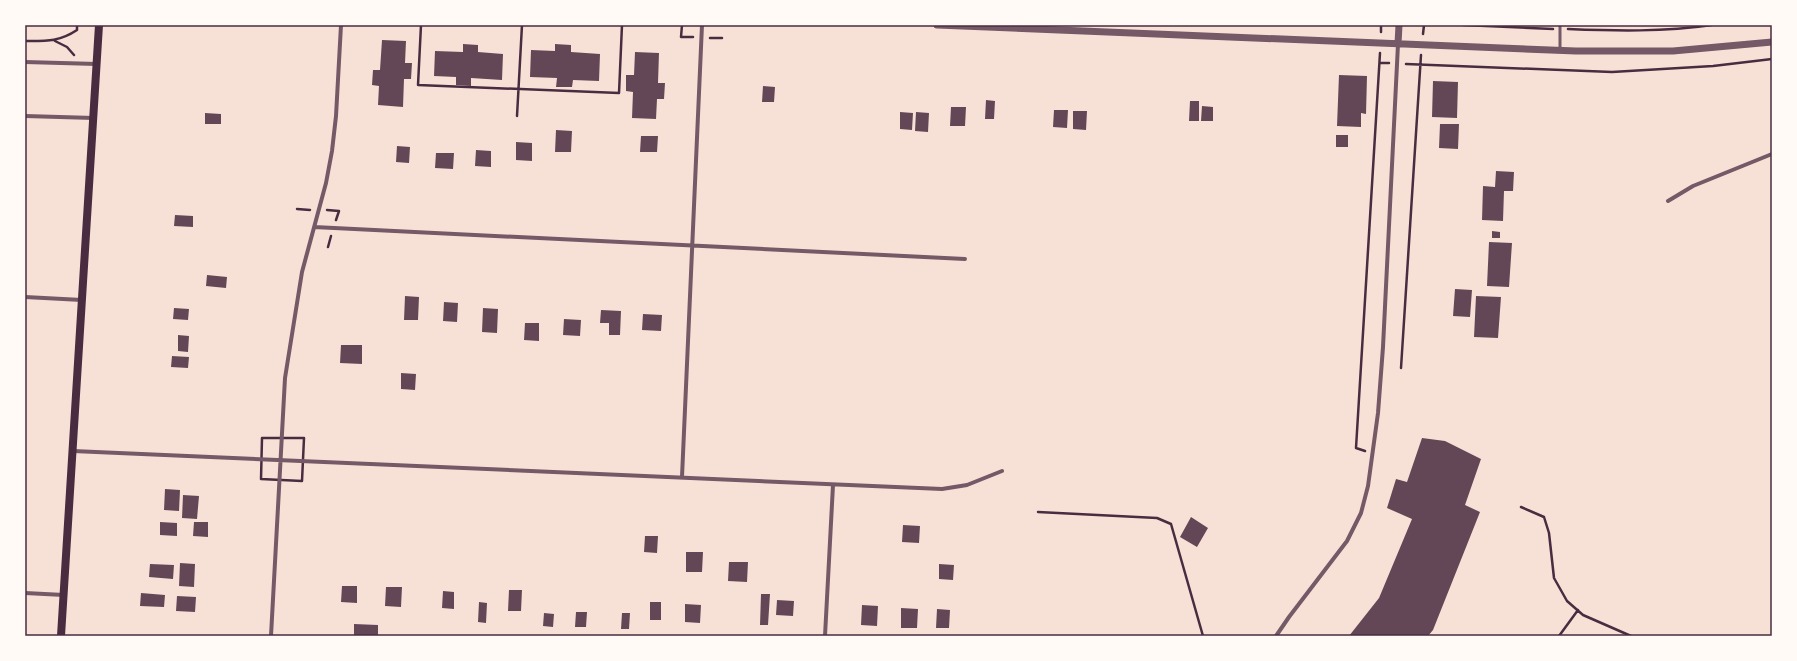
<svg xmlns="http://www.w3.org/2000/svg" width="1797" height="661" font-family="Mulish,sans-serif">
  <rect width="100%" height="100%" fill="#f7e1d7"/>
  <path fill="#644757" d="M382,40L406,41L405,63H412L411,79H404L403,107L378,105L379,86L372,85L373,70H380Z
    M463,44L478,45V52L503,54L502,80L471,78V86L456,85V77L434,76L435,51L463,52Z
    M555,44L571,45V52L600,54L599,81L573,80L572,87H556L557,78L530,77L531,50L555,51Z
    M635,52L659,53L658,83H665L664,99H657L656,119L632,118L633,92L626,91V75H634Z
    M1339,75L1367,76L1366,114L1361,113V127L1337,126Z
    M1433,81L1458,82L1457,118L1432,117Z
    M763,86L775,87L774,102H762Z
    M986,100L995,101L994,119H985Z
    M1190,101H1199V121H1189Z
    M1202,106L1213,107V121H1201Z
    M951,107H966L965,126H950Z
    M1054,110H1068L1067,128L1053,127Z
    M1073,111H1087L1086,130L1073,129Z
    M900,112L913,113L912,130L900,129Z
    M916,112L929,113L928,132L915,131Z
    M205,113L221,114V124H205Z
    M1440,124H1459L1458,149L1439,148Z
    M556,130L572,131L571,152H555Z
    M1336,135H1348V147H1336Z
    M641,136H658L657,152H640Z
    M516,142L532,143V161L516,160Z
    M397,146L410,147L409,163L396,162Z
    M476,150L491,151V167L475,166Z
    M436,153H454L453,169L435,168Z
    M1496,171L1514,172L1513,191H1504L1503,221L1482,220L1483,186L1495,187Z
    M175,215L193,216V227L174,226Z
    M1492,231L1500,232V238H1492Z
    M1489,242L1512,243L1509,287L1487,286Z
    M207,275L227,277L226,288L206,286Z
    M1455,289L1472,290L1470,317L1453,316Z
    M405,296L419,297L418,320H404Z
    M1476,296L1501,297L1498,338L1474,337Z
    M444,302L458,303L457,322L443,321Z
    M174,308L189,309L188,320L173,319Z
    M483,308L498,309L497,333L482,332Z
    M601,310L621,311L620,335H609V323H600Z
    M643,314L662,315L661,331L642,330Z
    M564,319L581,320L580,336L563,335Z
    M525,323H539V341L524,340Z
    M178,335L189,336L188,352L178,351Z
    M341,345H362V364L340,363Z
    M172,356L189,357L188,368L171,367Z
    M401,373L416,374L415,390L401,389Z
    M1422,438L1445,441L1481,459L1465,505L1480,512L1433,630L1428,636H1349L1379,598L1412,519L1387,508L1396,479L1407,482Z
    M165,489L180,490L179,511L164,510Z
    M183,495L199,496L197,519L182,518Z
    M1191,517L1208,528L1197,547L1180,537Z
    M160,522L177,523V536L160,535Z
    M194,522H208V537L193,536Z
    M903,525L920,526L919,543L902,542Z
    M645,536H658L657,553L644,552Z
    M686,552H703L702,572H686Z
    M729,562H748L747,582L728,581Z
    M180,563L195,564L194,587L179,586Z
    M150,564L174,565L173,579L149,577Z
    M939,564L954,565L953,580L939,579Z
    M342,586H357V603L341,602Z
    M386,587H402L401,607L385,606Z
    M509,590H522L521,611H508Z
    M443,591L454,592V609L442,608Z
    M141,593L165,595L164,607L140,606Z
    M761,594H770L768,625H760Z
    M177,596L196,597L195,612L176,611Z
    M777,600L794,601L793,616L776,615Z
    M479,602L487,603L486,623L478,622Z
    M650,602H661V620H650Z
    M685,604L701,605L700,623L685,622Z
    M862,605L878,606L877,626L861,625Z
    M901,608L918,609L917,628H901Z
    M937,609L950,610L949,628H936Z
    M576,612H587L586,627H575Z
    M544,613L554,614L553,627L543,626Z
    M622,613H630L629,629H621Z
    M354,624L378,625V636H354Z"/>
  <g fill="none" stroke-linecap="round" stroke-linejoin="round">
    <path stroke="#4a2c40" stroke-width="2.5" d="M421,25L418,85L619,93L622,25
      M682,25L681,37H693
      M1463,25L1553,29
      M1568,29C1616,31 1664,32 1712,25
      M1381,32V25
      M1423,34L1424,25
      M710,38H722
      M25,41C46,41 59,42 77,30V25
      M55,41L67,47L74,55
      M1380,63H1389
      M1406,64L1612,72L1713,66L1772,59
      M517,116L522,25
      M297,209L310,210
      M327,210L339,211L336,220
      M328,247L331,236
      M1401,368L1421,55
      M262,438H304L302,481L261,479Z
      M1365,451L1356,448L1380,53
      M1521,507L1544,517L1549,533L1554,578L1567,601L1583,615L1631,636
      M1038,512L1157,518L1171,524L1203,636
      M1559,636L1578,610"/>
    <path stroke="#755966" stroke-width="3" d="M1560,49V25"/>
    <path stroke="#755966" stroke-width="4" d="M25,62L97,64
      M25,116L94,118
      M1668,201L1693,186L1772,154
      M314,227L965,259
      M25,297L82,300
      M73,451L942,489L967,485L1002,471
      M682,477L702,25
      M25,593L64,595
      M271,636L285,378L302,272L326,183L332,151L336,116L341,25
      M825,636L833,485
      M1276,636L1289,617L1347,541L1361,513L1368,486L1378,413L1383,347L1398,44"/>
    <path stroke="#755966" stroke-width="7" d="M937,25L1576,51H1673L1772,42
      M1398,44L1399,25"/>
    <path stroke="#4a2c40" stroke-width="8" d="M61,636L99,25"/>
  </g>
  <rect width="1797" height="661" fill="none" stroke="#fffaf5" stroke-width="52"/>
  <rect x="26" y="26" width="1745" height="609" fill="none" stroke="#4a2c40" stroke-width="1.5"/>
</svg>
